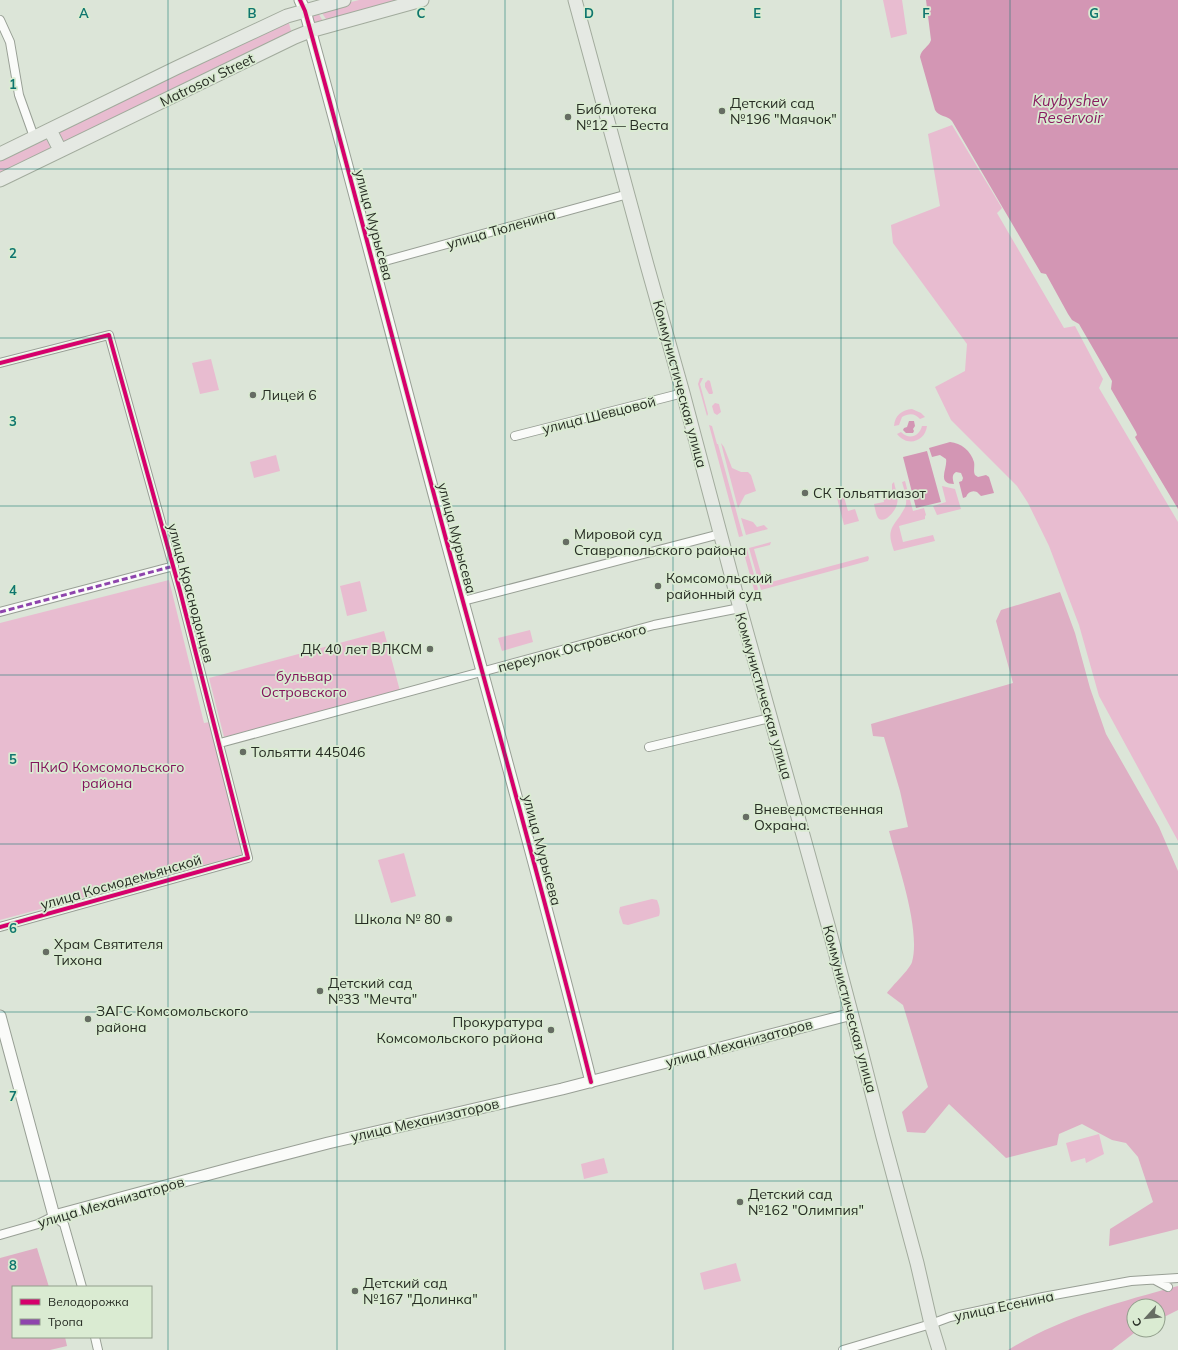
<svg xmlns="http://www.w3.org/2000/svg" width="1178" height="1350" font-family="Mulish,sans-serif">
  <rect width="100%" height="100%" fill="#dce5d8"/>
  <path fill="#e8bcd0" d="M359,0H408L328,22L320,10Z
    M883,0H902L907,34L891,38Z
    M317,11L324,23C316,24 311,24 312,15Z
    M288,20L292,34L65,143L61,141L58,130Z
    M952,125L1002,208L997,213L1064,328L1075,326L1103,379L1099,388L1178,522V841L1099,696L1079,625L1049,546L1028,503L1017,486L951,420L935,387L965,371L967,344L893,243L891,225L940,206L928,134Z
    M42,138C48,140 50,142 50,149L0,176V159Z
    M211,359L219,390L200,394L192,363Z
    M700,378H703L700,384L708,414L707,416L698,384Z
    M708,380L710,381L713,393L712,394H709L705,387V383Z
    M715,403L719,404L721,412L717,415L714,413L712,406Z
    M912,409L921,413L925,417L920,419C915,413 909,413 902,417L899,425L894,426C895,415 902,410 912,409Z
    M709,425L712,426L717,444H718L743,536L739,537Z
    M922,426H927C925,442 907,447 897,434L901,432C909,440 919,437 922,426Z
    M721,443L724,447L732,468L741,472H748L751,475L756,491L745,495L738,508Z
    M276,455L280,471L254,478L250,462Z
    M905,481L913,511L924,508L926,515L925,516V519L899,526L903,542L933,535L935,541L894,551C888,534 889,530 900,516C902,512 905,509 906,504C907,497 904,489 902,482Z
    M894,482C895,489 899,497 897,504C896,510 886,523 879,519C876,516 875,508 874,504L884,502L883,497L892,495V484Z
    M942,486L955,489L961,509L937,515L933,506L946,502Z
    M844,497L848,511L855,509L859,521L844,525L837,498Z
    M741,518L753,522L757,527L764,525L768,529L746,535Z
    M771,542L770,545L754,549L764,584L868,556L869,558L868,561L761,590L749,548Z
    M747,549L758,589L757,591L755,593L743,550Z
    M169,580L204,723L210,722L244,854L0,920V623Z
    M360,581L367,611L347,616L340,586Z
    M530,630L533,642L502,651L498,638Z
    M384,631L400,691L224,737L209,678Z
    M404,853L416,896L391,903L378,860Z
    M652,899L657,900C659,905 661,911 659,916L628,925L623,924L619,912L620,907Z
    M1099,1134L1104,1154L1086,1163L1085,1158L1071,1162L1066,1143Z
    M604,1158L608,1173L584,1179L581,1164Z
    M736,1263L741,1281L704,1290L700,1273Z"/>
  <path fill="#deafc4" d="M1060,592L1075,633L1090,688L1106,734L1159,827L1178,871V1229L1109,1246L1110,1229L1153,1202L1138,1157L1126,1143L1112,1140L1082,1124L1059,1134L1057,1145L1006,1158L949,1104L925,1133L907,1132L902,1112L928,1087L903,1005L887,993C892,986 910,969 912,962C921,930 898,865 889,831L908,827L900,791L884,737L873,736L871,724L1013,683L996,621L1001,610Z
    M37,1248L49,1287H13V1337H65L67,1346L50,1350H0V1258Z
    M1178,1286V1310L1158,1320V1306H1134V1330H1138L1112,1350H1008C1060,1318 1119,1302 1178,1286Z"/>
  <path fill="#d396b4" d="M926,0H1178V509L1136,439L1135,437L1137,435L1136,432L1111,389L1112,381L1079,324L1072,320L1068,314L1046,274L1041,273L952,121C947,115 939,117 935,110L920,57C921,49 929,47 931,40Z
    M909,421H914L915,426L913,429L914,431L913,433H906L903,430L904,428L907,427Z
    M950,442C961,443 971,451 974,462C975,466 973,471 975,475L978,477L986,475L989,477L994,493L981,496L977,492C972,490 968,492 966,497L963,498L959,482L962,481L963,478L961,473L956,472C951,475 953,480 954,484C936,484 948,468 946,459L940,455L932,457L929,448Z
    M927,451L941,502L916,508L903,457Z"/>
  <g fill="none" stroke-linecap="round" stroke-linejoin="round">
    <defs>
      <path id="street" d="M0,20L10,42L19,95L34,137
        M374,264L628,194
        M0,363L109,335L180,591L248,858L0,927
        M515,436L683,393
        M463,601L720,534
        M0,612L174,566
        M220,743L654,625L740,608
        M649,747L770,718
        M0,1235L38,1224L54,1216L64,1224L82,1287
        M1155,1280L1168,1287
        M95,1337L98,1350
        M843,1350L931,1324L950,1317L1043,1297L1131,1281L1178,1278"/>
      <path id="secondary" d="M300,0L305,11C355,191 401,373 450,554C498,730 547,905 591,1082
        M0,1016L54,1216L247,1164L328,1143L562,1089L852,1014"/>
      <path id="primary" d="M575,0L647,265L683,393L740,608L828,925L856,1031L883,1137L917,1263L931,1324L939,1350
        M50,130L60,150
        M0,154L176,68L287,16L344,0
        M0,180L295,37L310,31L422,0"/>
    </defs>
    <use href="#street" stroke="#989f95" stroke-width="10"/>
    <use href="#secondary" stroke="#989f95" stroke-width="13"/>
    <use href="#primary" stroke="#a2ab9d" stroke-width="15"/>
    <use href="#street" stroke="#fafbf9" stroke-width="8"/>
    <use href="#secondary" stroke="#fafbf9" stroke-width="11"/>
    <use href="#primary" stroke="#e5e9e3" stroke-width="13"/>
    <path stroke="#8e44ad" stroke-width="3" stroke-dasharray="6 3" stroke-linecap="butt" d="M0,612L174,566"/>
    <defs>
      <path id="cycleway" d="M300,0L305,11C355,191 401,373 450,554C498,730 547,905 591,1082
        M0,363L109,335L180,591L248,858L0,927"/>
    </defs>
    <use href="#cycleway" stroke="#daebd2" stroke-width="6"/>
    <use href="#cycleway" stroke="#d6006c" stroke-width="4"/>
  </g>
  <path fill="none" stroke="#0f766e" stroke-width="1" stroke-opacity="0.55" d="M168,0V1350M337,0V1350M505,0V1350M673,0V1350M841,0V1350M1010,0V1350M0,169H1178M0,338H1178M0,506H1178M0,675H1178M0,844H1178M0,1012H1178M0,1181H1178"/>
  <g fill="#666d63" stroke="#daebd2" stroke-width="1.5">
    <circle cx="722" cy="111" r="4"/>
    <circle cx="568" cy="117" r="4"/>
    <circle cx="253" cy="395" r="4"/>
    <circle cx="805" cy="493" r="4"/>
    <circle cx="566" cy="542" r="4"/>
    <circle cx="658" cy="586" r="4"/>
    <circle cx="430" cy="649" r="4"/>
    <circle cx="243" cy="752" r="4"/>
    <circle cx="746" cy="817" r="4"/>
    <circle cx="449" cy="919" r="4"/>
    <circle cx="46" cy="952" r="4"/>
    <circle cx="320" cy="991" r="4"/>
    <circle cx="88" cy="1019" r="4"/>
    <circle cx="551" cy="1030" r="4"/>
    <circle cx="740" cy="1202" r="4"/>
    <circle cx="355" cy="1291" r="4"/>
  </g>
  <g text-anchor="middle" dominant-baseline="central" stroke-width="3.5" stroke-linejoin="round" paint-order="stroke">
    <g font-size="14" fill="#272d24" stroke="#daebd2">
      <text transform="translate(207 80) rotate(-26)">Matrosov Street</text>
      <text transform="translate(374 225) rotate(75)">улица Мурысева</text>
      <text transform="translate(501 229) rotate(-16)">улица Тюленина</text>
      <text transform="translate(680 384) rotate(75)">Коммунистическая улица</text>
      <text transform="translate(599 415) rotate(-14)">улица Шевцовой</text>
      <text transform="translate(457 538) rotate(75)">улица Мурысева</text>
      <text transform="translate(191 593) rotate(75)">улица Краснодонцев</text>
      <text transform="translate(572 648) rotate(-15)">переулок Островского</text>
      <text transform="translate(764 696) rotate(74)">Коммунистическая улица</text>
      <text transform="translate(542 850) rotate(75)">улица Мурысева</text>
      <text transform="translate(121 882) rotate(-16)">улица Космодемьянской</text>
      <text transform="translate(850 1009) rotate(75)">Коммунистическая улица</text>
      <text transform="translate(739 1043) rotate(-15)">улица Механизаторов</text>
      <text transform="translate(425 1120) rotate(-13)">улица Механизаторов</text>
      <text transform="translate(111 1202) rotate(-16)">улица Механизаторов</text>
      <text transform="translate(1004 1306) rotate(-12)">улица Есенина</text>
    </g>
    <g font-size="14" fill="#272d24" stroke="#daebd2" text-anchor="start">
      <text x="730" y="103">Детский сад<tspan x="730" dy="16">№196 "Маячок"</tspan></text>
      <text x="576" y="109">Библиотека<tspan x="576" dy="16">№12 — Веста</tspan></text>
      <text x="261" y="395">Лицей 6</text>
      <text x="813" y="493">СК Тольяттиазот</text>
      <text x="574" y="534">Мировой суд<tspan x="574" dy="16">Ставропольского района</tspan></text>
      <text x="666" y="578">Комсомольский<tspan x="666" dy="16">районный суд</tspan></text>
      <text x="422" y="649" text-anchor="end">ДК 40 лет ВЛКСМ</text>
      <text x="251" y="752">Тольятти 445046</text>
      <text x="754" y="809">Вневедомственная<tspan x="754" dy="16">Охрана.</tspan></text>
      <text x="441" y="919" text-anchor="end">Школа № 80</text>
      <text x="54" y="944">Храм Святителя<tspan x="54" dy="16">Тихона</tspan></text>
      <text x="328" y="983">Детский сад<tspan x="328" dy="16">№33 "Мечта"</tspan></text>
      <text x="96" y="1011">ЗАГС Комсомольского<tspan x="96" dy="16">района</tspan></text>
      <text x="543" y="1022" text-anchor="end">Прокуратура<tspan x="543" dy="16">Комсомольского района</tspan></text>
      <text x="748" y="1194">Детский сад<tspan x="748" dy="16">№162 "Олимпия"</tspan></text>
      <text x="363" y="1283">Детский сад<tspan x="363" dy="16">№167 "Долинка"</tspan></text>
    </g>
    <g font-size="14" fill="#83145c" stroke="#daebd2">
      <text x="304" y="676">бульвар<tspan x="304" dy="16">Островского</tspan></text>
      <text x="107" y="767">ПКиО Комсомольского<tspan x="107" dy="16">района</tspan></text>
    </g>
    <g font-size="15" font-style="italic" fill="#8a1c61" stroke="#daebd2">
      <text x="1070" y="100">Kuybyshev<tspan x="1070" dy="17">Reservoir</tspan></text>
    </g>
  </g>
  <g font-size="13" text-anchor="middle" font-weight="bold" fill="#0f766e" stroke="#daebd2" stroke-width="3.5" stroke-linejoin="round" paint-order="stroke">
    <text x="84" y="18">A</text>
    <text x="252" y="18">B</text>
    <text x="421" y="18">C</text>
    <text x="589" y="18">D</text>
    <text x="757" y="18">E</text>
    <text x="926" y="18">F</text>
    <text x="1094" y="18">G</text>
    <text x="13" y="89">1</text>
    <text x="13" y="258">2</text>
    <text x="13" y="426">3</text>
    <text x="13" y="595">4</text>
    <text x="13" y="764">5</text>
    <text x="13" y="933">6</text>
    <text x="13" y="1101">7</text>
    <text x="13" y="1270">8</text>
  </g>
  <rect x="12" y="1286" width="140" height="52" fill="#daebd2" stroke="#929f8c"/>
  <rect x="20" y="1299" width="20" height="6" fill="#d6006c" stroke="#929f8c"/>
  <text x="48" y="1306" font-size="12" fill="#272d24">Велодорожка</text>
  <rect x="20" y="1319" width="20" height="6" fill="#8e44ad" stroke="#929f8c"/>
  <text x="48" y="1326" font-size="12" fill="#272d24">Тропа</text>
  <g transform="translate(1146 1318) rotate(243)"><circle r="19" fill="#daebd2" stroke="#929f8c"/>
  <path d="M0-3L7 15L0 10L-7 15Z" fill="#666d63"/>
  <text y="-6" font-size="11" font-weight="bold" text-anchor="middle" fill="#272d24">С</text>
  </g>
</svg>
